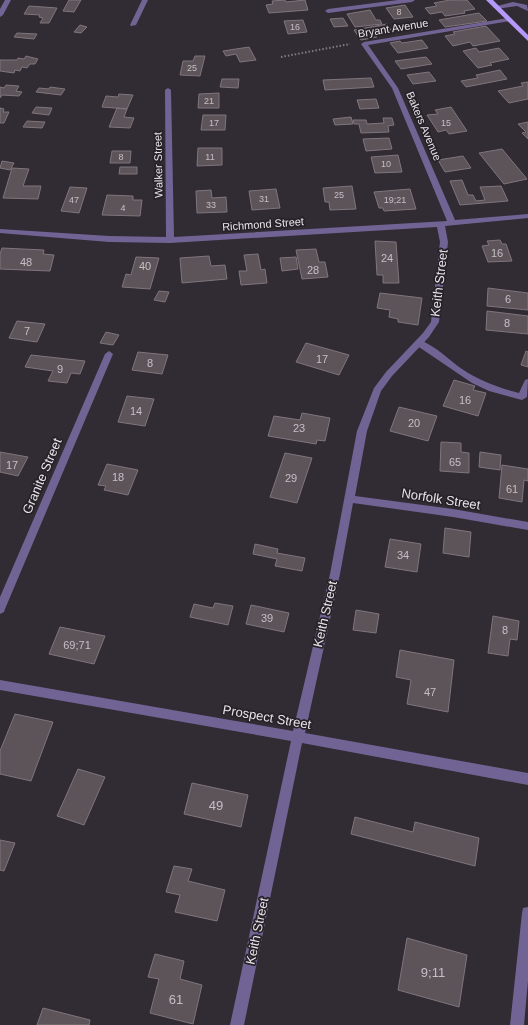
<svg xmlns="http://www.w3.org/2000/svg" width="528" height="1025" font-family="Helvetica,sans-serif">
  <rect width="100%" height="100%" fill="#312b33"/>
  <path fill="#5d545a" stroke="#80757c" d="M69,0H81L74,12L63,11Z
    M285,0L286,2L305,0L308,10L269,13L266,5L273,4L272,1Z
    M450,0H467L475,9L464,11L465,13L445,16L442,12L430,14L425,8L437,6L434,3Z
    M405,5L413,17L394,19L386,8Z
    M29,6L57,8L49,23H40L43,18L39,17L40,15L24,14Z
    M370,10L376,20H380L382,24L355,27L347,14Z
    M479,13L487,21L445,27L439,20Z
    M343,18L348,26L334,27L330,19Z
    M303,20L307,32L288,34L284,21Z
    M387,24L391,30L373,33L377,37L361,40L354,30Z
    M80,25L87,27L81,33L74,32Z
    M486,26L500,41L473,46L470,42L453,46L445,36L455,34L453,32Z
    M17,33L37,34L34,39L14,37Z
    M422,40L428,48L398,53L390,43L400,41L402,43Z
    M249,47L256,60L240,62L236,54L226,56L223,51Z
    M476,48L479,52L499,48L509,59L490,63L492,65L478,68L463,51Z
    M26,56L38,59L35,64H30L27,68L22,67L20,71L15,70L14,73L0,71V60H17L18,58L24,59Z
    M195,56H205L200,76L180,75L183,61H193Z
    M426,57L432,64L401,69L395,61Z
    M500,70L507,79L466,87L461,81L478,78L476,75Z
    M429,72L436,81L413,84L407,75Z
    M371,78L374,87L325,90L323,80Z
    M222,79H239L238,88L220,87Z
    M528,82V99L509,103L498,91L523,86L521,83Z
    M6,85L19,86L16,91L22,92L19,96L2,95L0,98V87L4,88Z
    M50,87L65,89L61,95L36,92L39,88L49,89Z
    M219,93V108H198L199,94Z
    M119,94L133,95L127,109L102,107L106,96L118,97Z
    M376,99L379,108L360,109L357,100Z
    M36,107L52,108L49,115L32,113Z
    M451,107L467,131L449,134L446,130L438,132L427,115L438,114L435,110Z
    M0,108L4,109L3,112H9L4,123H0Z
    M117,108L127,109L124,117L134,118L130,128L109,127Z
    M203,115H226L225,130H201Z
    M351,117L353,124L335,125L333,119Z
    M383,118H392L394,125L388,126L389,132L361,133L359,124H354L353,120H366L367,124L384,123Z
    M27,121L45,122L42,128L23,127Z
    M528,122V139L522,133L526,132L518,124Z
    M389,138L392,149L366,151L363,139Z
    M198,148H222V165L197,166Z
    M502,149L527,179L504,184L479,153Z
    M112,151H131L130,163H110Z
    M398,155L402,172L375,173L371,157Z
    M463,156L471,168L445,172L438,160Z
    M2,161L14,163L10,170L0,168Z
    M120,167H137V174H119Z
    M12,168L29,169L23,186H41L38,199L3,198Z
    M462,180L468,195H473L476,201L485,200L480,187L501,186L508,201L460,205L450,181Z
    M352,186L356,209L330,210L329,202H325L323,188Z
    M70,187L87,188L79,213L61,211Z
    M276,189L280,208L252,210L249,191Z
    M410,189L416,209L384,211L383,208H379L374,192Z
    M211,190L212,198L226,197L227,212L197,213L196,191Z
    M107,195L133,196V200H142L140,216L102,215Z
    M500,240L502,244H506L512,261L488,262L482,246L489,245L487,241Z
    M375,241L396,242L399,283H383V275H377Z
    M2,248L44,250L43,254L54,255L50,271L0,269V254Z
    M316,249L319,262H325L328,277L302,279L296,250Z
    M258,254L261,270L265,269L267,283L241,285L239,271H247L244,255Z
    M209,256L211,266L225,265L227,279L182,283L180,258Z
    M136,257L159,258L150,289L122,287L126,274L131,275Z
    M296,257L298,269L282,271L280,258Z
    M488,288L528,293V310L487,306Z
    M159,291L169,292L165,302L154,300Z
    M380,293L422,298L418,325L398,322V319L389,317L390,310L377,308Z
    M487,311L528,316V334L486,330Z
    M17,321L45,324L37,342L9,338Z
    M106,332L119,335L113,345L100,343Z
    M306,343L349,355L339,375L296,362Z
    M526,351L528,352V367L521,365Z
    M138,352L168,355L162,374L132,370Z
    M31,355L85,361L80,374L71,373L67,383L48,381L53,371L25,367Z
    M454,380L475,386L473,390L486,393L478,416L443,406Z
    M127,396L154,399L145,426L118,422Z
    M399,407L437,416L428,441L390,431Z
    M302,413L330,418L325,441L317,440L316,444L268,436L274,416L300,420Z
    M441,442L461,443V452L469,453V473L440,471Z
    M0,452L28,457L18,476L0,472Z
    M480,452L501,455L500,470L479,467Z
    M285,453L312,458L297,503L270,497Z
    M107,464L138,470L128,495L104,490L106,486L98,485Z
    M502,465L528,469V481L524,480L522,502L499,498Z
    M445,528L471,532L469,557L443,553Z
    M390,539L421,544L417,572L385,567Z
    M255,544L278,549L277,553L305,558L302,571L275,566L277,559L253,554Z
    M215,603L233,606L228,625L190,617L194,604L213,608Z
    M251,605L289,613L284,632L246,624Z
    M356,610L379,614L376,633L353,630Z
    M493,616L519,621L517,640L510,639L508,656L488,653Z
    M60,627L105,636L94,664L49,654Z
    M400,650L454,660L448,712L407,704L411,680L396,677Z
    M15,714L53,722L31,781L0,774V751Z
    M78,769L105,777L84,825L57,816Z
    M192,783L248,795L241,827L184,814Z
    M355,817L413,832L415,822L479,838L475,866L351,834Z
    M0,840L15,843L4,871L0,870Z
    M174,866L192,869L188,881L225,890L217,921L175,912L180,895L166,892Z
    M407,938L467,955L459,1007L398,990Z
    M155,954L184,961L180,979L202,985L193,1024L150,1013L159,979L148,977Z
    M43,1008L90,1020L89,1025H37Z"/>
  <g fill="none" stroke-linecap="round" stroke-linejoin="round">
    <path stroke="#817c83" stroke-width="2" stroke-dasharray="1.5 2" stroke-linecap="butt" d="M281,57L350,44"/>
    <path fill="#716494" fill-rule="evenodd" d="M142,0H148L136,25L131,26L130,25Z
      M513,2L527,5L528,11L517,6L496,9L493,7Z
      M419,340C435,345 449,360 462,369C480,381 499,388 519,393L525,380L528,379L527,397L522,400L489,391L472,383L416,345L415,343L416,341Z"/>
    <path fill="#716494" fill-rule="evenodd" d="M5,0H11L3,15L0,17V9Z
      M398,0H415L412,2L328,13L325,11L328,9Z
      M508,18L511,20L510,21L368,45L398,88L455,220L528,214V218L445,226L448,242L439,322L429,337L392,376L381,391L367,431L355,496L453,509L528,522V530L453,517L353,503L340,574L305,733L528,773V785L302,743L244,1025H230L291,741L0,690V680L293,731L330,574L357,431L374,388L386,372L423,333L431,322L440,242L437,227L170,243L109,242L0,233V229L109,236L166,237L165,90L168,88L171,90L174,237L447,221L392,88L361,44L364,42Z
      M109,351L113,354L5,609L4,612L0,614V597L105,354Z
      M528,907V981L524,1025H510L522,913L523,908Z"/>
    <path fill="#b498fa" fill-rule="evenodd" d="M486,0H493L528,35V41Z"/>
  </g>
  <g text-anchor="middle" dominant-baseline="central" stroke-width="3.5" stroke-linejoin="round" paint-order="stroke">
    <g font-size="9" fill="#c4bfc4">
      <text x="399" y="12">8</text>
      <text x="295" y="27">16</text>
      <text x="192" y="68">25</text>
      <text x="209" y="101">21</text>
      <text x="214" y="123">17</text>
      <text x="446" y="123">15</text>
      <text x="121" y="157">8</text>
      <text x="210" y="157">11</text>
      <text x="386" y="164">10</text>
      <text x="339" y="195">25</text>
      <text x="264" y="199">31</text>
      <text x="74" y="200">47</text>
      <text x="395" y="200">19;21</text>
      <text x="211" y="205">33</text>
      <text x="123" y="208">4</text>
    </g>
    <g font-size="11" fill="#e7e3e8" stroke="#272229">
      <text transform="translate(393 28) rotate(-9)">Bryant Avenue</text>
      <text transform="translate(424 126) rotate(67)">Bakers Avenue</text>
      <text transform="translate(158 165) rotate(-91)">Walker Street</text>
      <text transform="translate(263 224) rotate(-4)">Richmond Street</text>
    </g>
    <g font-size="11" fill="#c4bfc4">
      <text x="497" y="253">16</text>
      <text x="387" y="258">24</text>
      <text x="26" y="262">48</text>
      <text x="145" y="266">40</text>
      <text x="313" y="270">28</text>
      <text x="508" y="299">6</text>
      <text x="507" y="323">8</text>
      <text x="27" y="331">7</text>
      <text x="322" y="359">17</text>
      <text x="150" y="363">8</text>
      <text x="60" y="369">9</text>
      <text x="465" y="400">16</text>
      <text x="136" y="411">14</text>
      <text x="414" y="423">20</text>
      <text x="299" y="428">23</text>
      <text x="455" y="462">65</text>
      <text x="12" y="465">17</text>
      <text x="118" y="477">18</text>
      <text x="291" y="478">29</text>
      <text x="512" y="489">61</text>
      <text x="403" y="555">34</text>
      <text x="267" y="618">39</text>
      <text x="505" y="630">8</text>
      <text x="77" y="645">69;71</text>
      <text x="430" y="692">47</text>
    </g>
    <g font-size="13" fill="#e7e3e8" stroke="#272229">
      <text transform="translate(439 283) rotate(-83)">Keith Street</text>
      <text transform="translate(42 476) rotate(-67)">Granite Street</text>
      <text transform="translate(441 499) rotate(9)">Norfolk Street</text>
      <text transform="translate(325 614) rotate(-77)">Keith Street</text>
      <text transform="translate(267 717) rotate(10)">Prospect Street</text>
      <text transform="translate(257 931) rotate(-78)">Keith Street</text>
    </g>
    <g font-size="13" fill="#c4bfc4">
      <text x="216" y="805">49</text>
      <text x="433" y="972">9;11</text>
      <text x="176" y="999">61</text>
    </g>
  </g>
</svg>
